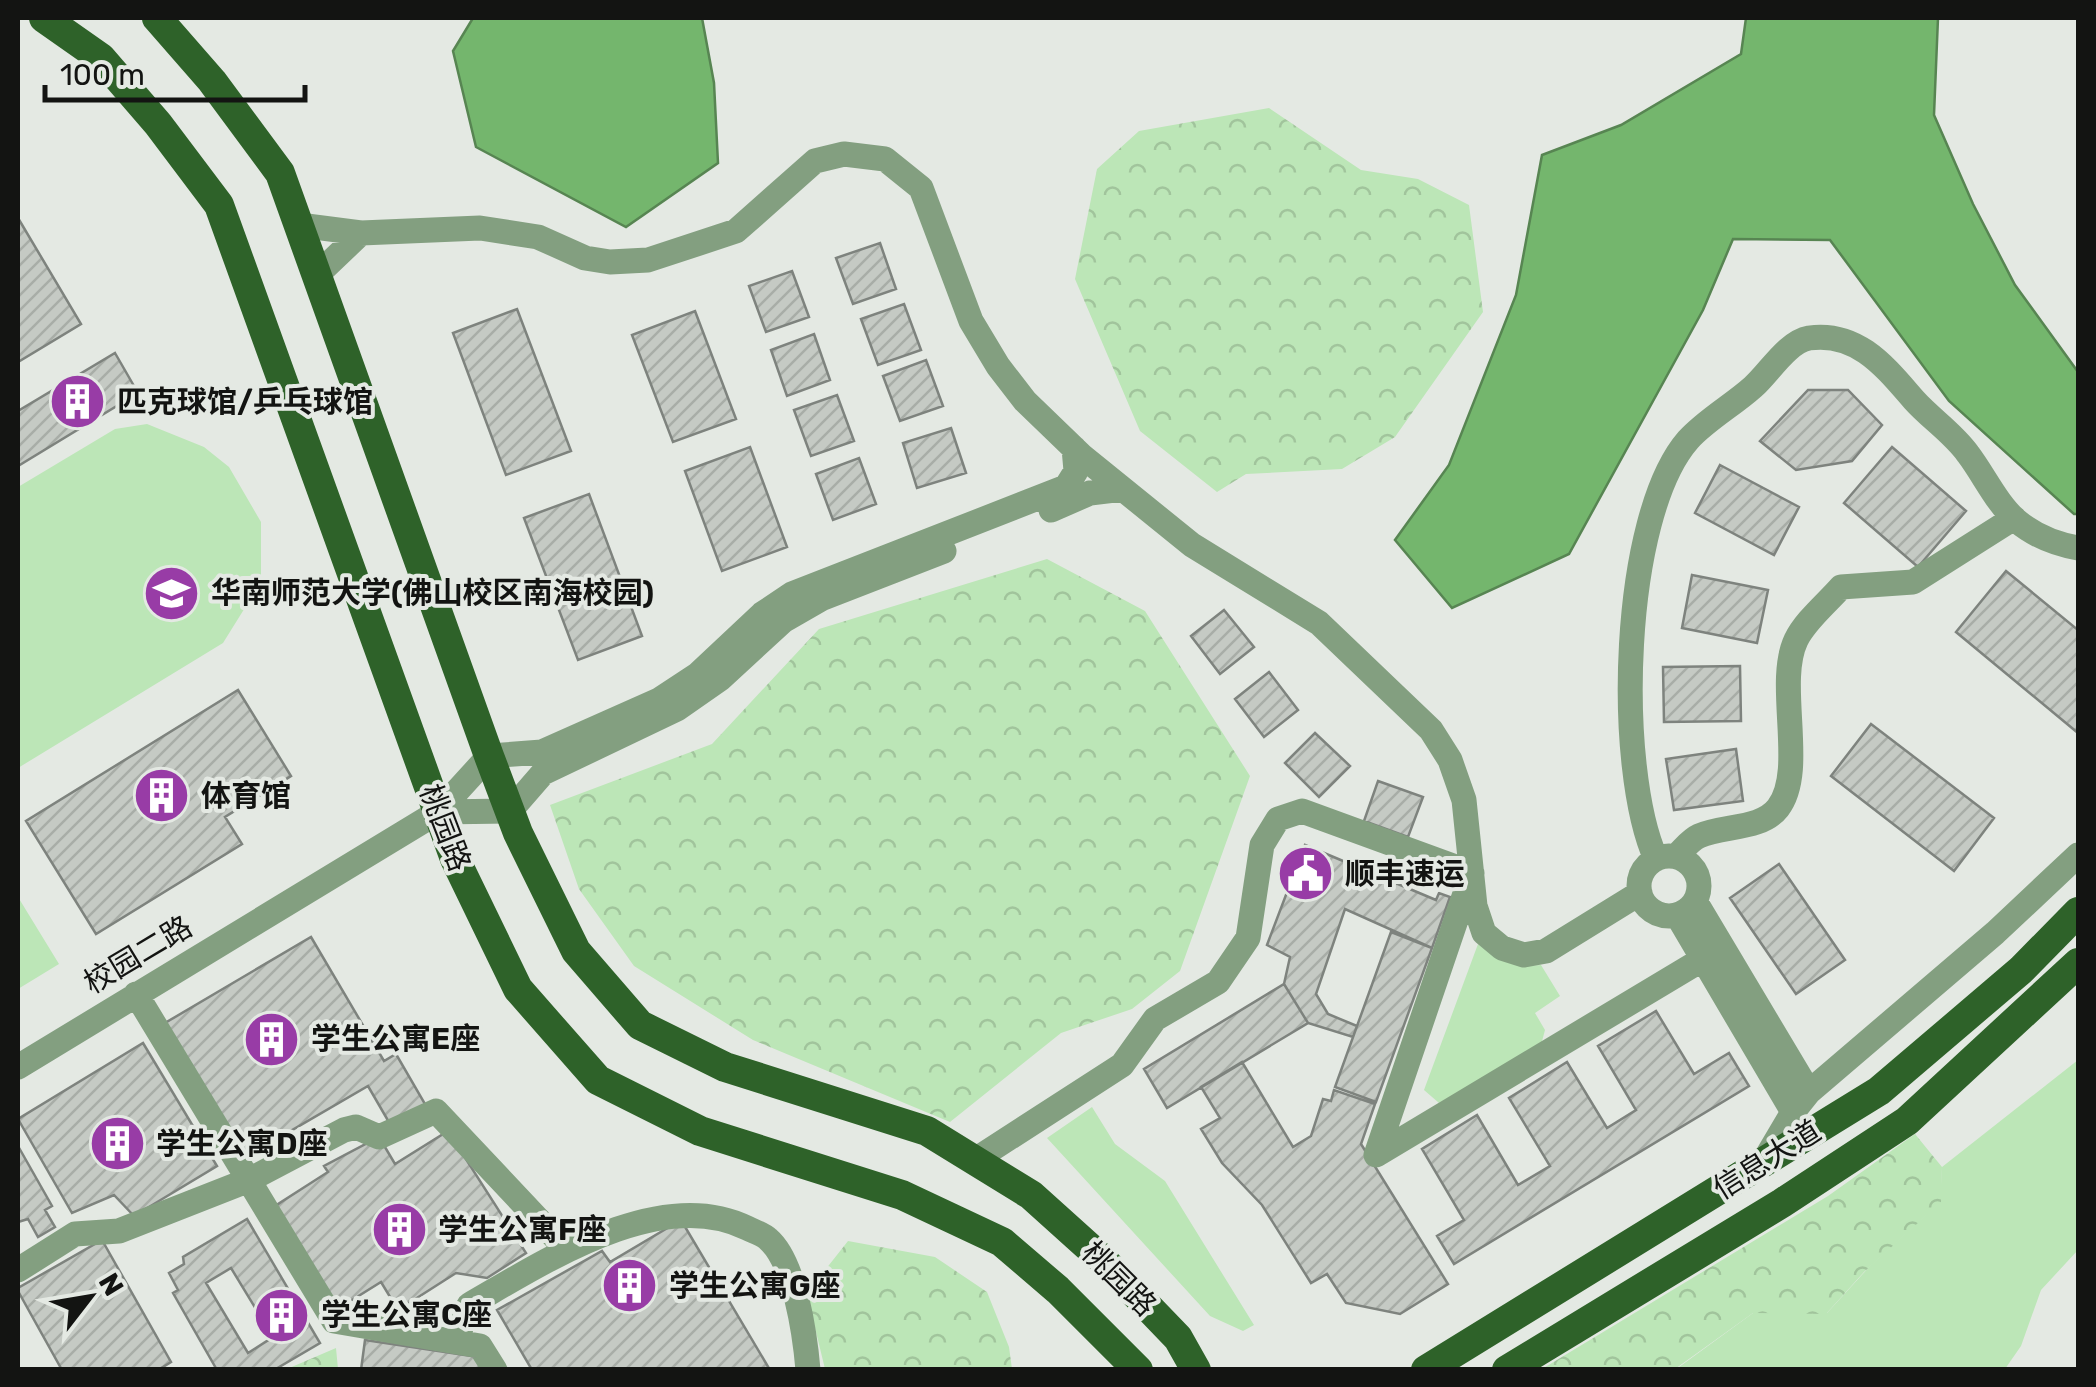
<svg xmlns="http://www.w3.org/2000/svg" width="2096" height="1387" font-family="Rubik,'Noto Sans SC',sans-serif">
  <defs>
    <pattern id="forest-crowns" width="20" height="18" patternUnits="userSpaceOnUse" patternTransform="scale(2.5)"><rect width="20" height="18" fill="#bce6b7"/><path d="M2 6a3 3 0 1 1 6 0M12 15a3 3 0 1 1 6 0" fill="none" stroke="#a1c49c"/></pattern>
    <pattern id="building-hatch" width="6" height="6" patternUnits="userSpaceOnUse" patternTransform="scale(2.5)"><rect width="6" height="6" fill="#c5cac4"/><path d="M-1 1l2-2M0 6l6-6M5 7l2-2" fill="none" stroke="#a8ada7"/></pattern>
  </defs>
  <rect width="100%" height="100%" fill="#e4e9e3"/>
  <path fill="#bce6b7" d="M147,424L204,447L229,467L261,522V582L223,643L18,768V487L115,429Z
    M18,897L59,964L18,989Z
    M1478,944C1499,959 1514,967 1541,965L1560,996L1535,1013L1545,1030L1541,1045L1439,1103L1424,1090Z
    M2078,1060V1250L2041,1290L2021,1346L2005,1369L1675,1370L1753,1313H1827L1871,1265L1940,1202L1942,1167Z
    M1092,1107L1115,1144L1165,1181L1254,1325L1243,1331L1210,1316L1047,1138Z"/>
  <path fill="url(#forest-crowns)" d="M1269,108L1361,170L1418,179L1469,205L1483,312L1395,437L1342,469L1246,474L1217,492L1140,431L1075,279L1097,169L1139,131Z
    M1047,559L1145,611L1250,776L1180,971L1132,1009L1061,1033L950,1122L753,1040L634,966L579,889L550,805L712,744L819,629Z
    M1915,1134L1942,1167L1941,1202L1864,1272L1826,1314L1753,1313L1675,1369H1542L1828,1196Z
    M848,1241L935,1257L987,1292L1009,1347L1012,1369H825L808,1299L818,1279Z
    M336,1348L338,1369H287Z"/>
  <path fill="#74b66d" stroke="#578552" stroke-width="2.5" d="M473,18H702L714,83L718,163L626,227L476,147L453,51Z
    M1746,18H1938L1934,115L1973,204L2015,285L2078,372V514H2074L1949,401L1830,240L1733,239L1703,310L1569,554L1452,608L1395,540L1449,465L1516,295L1542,155L1621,125L1741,54Z"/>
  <path fill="url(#building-hatch)" stroke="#7e837e" stroke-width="2.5" fill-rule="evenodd" d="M18,218L81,324L18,362Z
    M880,243L896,289L853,304L836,258Z
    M792,271L809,317L766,332L749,286Z
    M904,304L921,350L878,365L861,319Z
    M517,309L571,451L506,475L453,333Z
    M695,311L736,419L673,442L632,335Z
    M814,334L830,380L787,396L771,350Z
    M115,353L138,393L18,466V411Z
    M926,360L943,406L900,421L883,376Z
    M1808,390H1848L1882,425L1852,461L1796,470L1760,441Z
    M837,395L854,441L811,456L794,410Z
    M951,428L966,473L917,488L903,443Z
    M750,447L787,547L722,571L685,471Z
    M1892,447L1966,511L1918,567L1844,503Z
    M859,458L876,504L833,520L816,474Z
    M1720,465L1799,507L1774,555L1695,513Z
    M589,494L642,636L578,660L524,518Z
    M2006,571L2078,630V733L1956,632Z
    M1692,575L1768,590L1757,643L1682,628Z
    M1224,610L1254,647L1220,674L1191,636Z
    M1740,666L1741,721L1664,722L1663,667Z
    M1269,672L1298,710L1264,737L1235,699Z
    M238,690L291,776L225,817L242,844L96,934L26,821Z
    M1871,724L1994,818L1954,871L1831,776Z
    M1315,733L1350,766L1319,797L1285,763Z
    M1736,749L1743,801L1674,810L1666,759Z
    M1378,781L1423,797L1408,837L1364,821Z
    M1305,845L1436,900L1439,893L1450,897L1432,948L1345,909L1316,994L1328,1014L1357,1026L1353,1037L1308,1023L1284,984L1290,957L1267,945Z
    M1779,864L1845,960L1796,994L1730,898Z
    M1391,932L1432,948L1376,1102L1335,1087Z
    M311,937L384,1061L396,1054L425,1104L390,1124L368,1086L244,1158L165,1023Z
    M1284,984L1308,1023L1167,1108L1144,1069Z
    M1656,1011L1694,1074L1729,1053L1749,1086L1454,1264L1437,1236L1464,1220L1422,1149L1477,1115L1518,1185L1550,1166L1509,1098L1567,1062L1607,1128L1636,1110L1598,1046Z
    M143,1043L217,1166L134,1216L114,1195L72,1213L18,1119Z
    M1242,1062L1293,1147L1311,1136L1323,1099L1331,1101L1334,1090L1375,1104L1361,1144L1448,1284L1400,1314L1346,1303L1327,1274L1311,1283L1262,1205L1222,1163L1201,1129L1220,1118L1201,1087Z
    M448,1131L526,1253L487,1278L456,1273L398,1310L381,1282L336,1310L272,1208L328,1172L324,1166L379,1137L395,1164Z
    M18,1146L52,1206L45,1210L55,1227L38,1237L28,1219L18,1222Z
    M247,1219L320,1343L274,1370H217L173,1293L178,1290L169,1273L184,1264L183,1257ZM231,1268L273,1337L248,1353L206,1283Z
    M681,1220L770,1370H532L497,1310L602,1251L610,1262Z
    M102,1240L171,1362L158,1370H62L18,1291V1288Z
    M365,1340L478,1357L485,1370H361Z"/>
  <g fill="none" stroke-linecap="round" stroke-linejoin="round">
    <path stroke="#839f80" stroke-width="25" d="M299,225L361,233L480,228L538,237L585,258L610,262L648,260L736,231L815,161L844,154L885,159L921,188L971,321L998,366L1025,401L1082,456L1192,545L1319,623L1431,730L1450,760L1464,800L1475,906L1484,933L1502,948L1524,955L1546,951L1640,893
      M317,275L361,233
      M1051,510L1090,493L1123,489
      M438,812L510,811L543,773L677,709L720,679L783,621L823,598L944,551
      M1639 886a30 30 0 1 1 60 0a30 30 0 1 1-60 0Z
      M1676,856C1683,850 1690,840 1699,836C1723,825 1761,830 1778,808C1807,771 1775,684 1796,640C1805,621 1827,603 1841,587L1913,582L2014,518
      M1656,859C1615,768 1621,517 1688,440C1706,420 1733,405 1753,387C1769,373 1787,342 1809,338C1858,331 1886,368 1914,400C1931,419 1953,433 1968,454C1984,475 1997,504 2017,521C2035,536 2055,544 2078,548
      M1695,901L1809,1092
      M1677,915L1793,1112L1764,1161
      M136,994L334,1321L480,1346L495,1370
      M18,1067L438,812L489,756L542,752L659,700L697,675L762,614L792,594L1066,487L1076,471L1074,448
      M1793,1112L1809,1092L1995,933L2078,855
      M975,1160L1122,1065L1155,1019L1218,982L1248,938L1262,845L1278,819L1302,811L1472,873L1376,1155L1703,959
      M18,1270L75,1234L119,1231L249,1180L344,1130L356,1127L379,1137L436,1111L566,1249
      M456,1342L469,1305C544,1262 660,1185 747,1228C753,1231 763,1234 768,1239C795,1262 805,1335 808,1370"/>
    <path stroke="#2e6229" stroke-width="30" d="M44,18L101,58L158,124L219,205L455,859L518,989L598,1080L700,1131L902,1195L1002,1242L1058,1290L1138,1370
      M157,18L212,81L280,173L489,756L518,833L576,951L640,1025L725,1067L927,1131L1031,1195L1101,1258L1178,1338L1196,1370
      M1426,1370L1879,1091L2021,970L2078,912
      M1507,1370L1782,1203L1907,1121L2078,963"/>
  </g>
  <defs>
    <symbol id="building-disc" viewBox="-11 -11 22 22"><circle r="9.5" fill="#983ca6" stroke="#e4e9e3"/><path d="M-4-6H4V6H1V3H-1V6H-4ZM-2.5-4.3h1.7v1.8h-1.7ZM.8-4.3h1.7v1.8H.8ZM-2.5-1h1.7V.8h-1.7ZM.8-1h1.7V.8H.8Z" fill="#fff"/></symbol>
    <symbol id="university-disc" viewBox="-11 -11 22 22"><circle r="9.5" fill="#983ca6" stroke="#e4e9e3"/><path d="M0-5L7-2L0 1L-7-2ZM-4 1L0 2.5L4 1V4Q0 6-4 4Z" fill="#fff"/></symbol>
    <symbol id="civic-disc" viewBox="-11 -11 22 22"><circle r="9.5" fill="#983ca6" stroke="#e4e9e3"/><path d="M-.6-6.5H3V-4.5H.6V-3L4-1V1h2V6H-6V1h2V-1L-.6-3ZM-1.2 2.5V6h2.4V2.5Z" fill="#fff"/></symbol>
  </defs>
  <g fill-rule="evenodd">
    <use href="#building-disc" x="46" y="370" width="63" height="63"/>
    <use href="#university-disc" x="140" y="562" width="63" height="63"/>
    <use href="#building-disc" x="130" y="764" width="63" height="63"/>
    <use href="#civic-disc" x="1274" y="842" width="63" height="63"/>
    <use href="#building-disc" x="240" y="1008" width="63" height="63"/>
    <use href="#building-disc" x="86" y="1112" width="63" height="63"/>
    <use href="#building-disc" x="368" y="1198" width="63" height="63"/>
    <use href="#building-disc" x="598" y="1254" width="63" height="63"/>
    <use href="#building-disc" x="250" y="1284" width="63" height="63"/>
  </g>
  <g text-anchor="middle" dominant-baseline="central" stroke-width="8" stroke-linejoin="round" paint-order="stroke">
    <g font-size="30" font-weight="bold" fill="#131412" stroke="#e4e9e3" text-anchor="start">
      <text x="117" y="402">匹克球馆/乒乓球馆</text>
      <text x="211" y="593">华南师范大学(佛山校区南海校园)</text>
      <text x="201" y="796">体育馆</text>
      <text x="1345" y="874">顺丰速运</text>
      <text x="311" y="1039">学生公寓E座</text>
      <text x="156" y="1144">学生公寓D座</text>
      <text x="438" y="1230">学生公寓F座</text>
      <text x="669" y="1286">学生公寓G座</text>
      <text x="321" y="1315">学生公寓C座</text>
    </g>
    <g font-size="30" fill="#131412" stroke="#e4e9e3">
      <text transform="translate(445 828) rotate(69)">桃园路</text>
      <text transform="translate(138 955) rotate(-31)">校园二路</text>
      <text transform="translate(1767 1160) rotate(-32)">信息大道</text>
      <text transform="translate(1119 1279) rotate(45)">桃园路</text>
    </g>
  </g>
  <rect width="2096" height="1387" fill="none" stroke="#131412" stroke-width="40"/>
  <g transform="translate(90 1297) rotate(59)" stroke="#e4e9e3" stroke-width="8" paint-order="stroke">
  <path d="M0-8L18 38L0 25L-18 38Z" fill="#131412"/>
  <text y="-15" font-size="28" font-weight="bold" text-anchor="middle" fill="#131412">N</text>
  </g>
  <path d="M45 85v15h260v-15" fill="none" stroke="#131412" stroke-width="5"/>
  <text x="60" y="85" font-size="30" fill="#131412" stroke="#e4e9e3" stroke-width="8" paint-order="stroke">100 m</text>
</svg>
